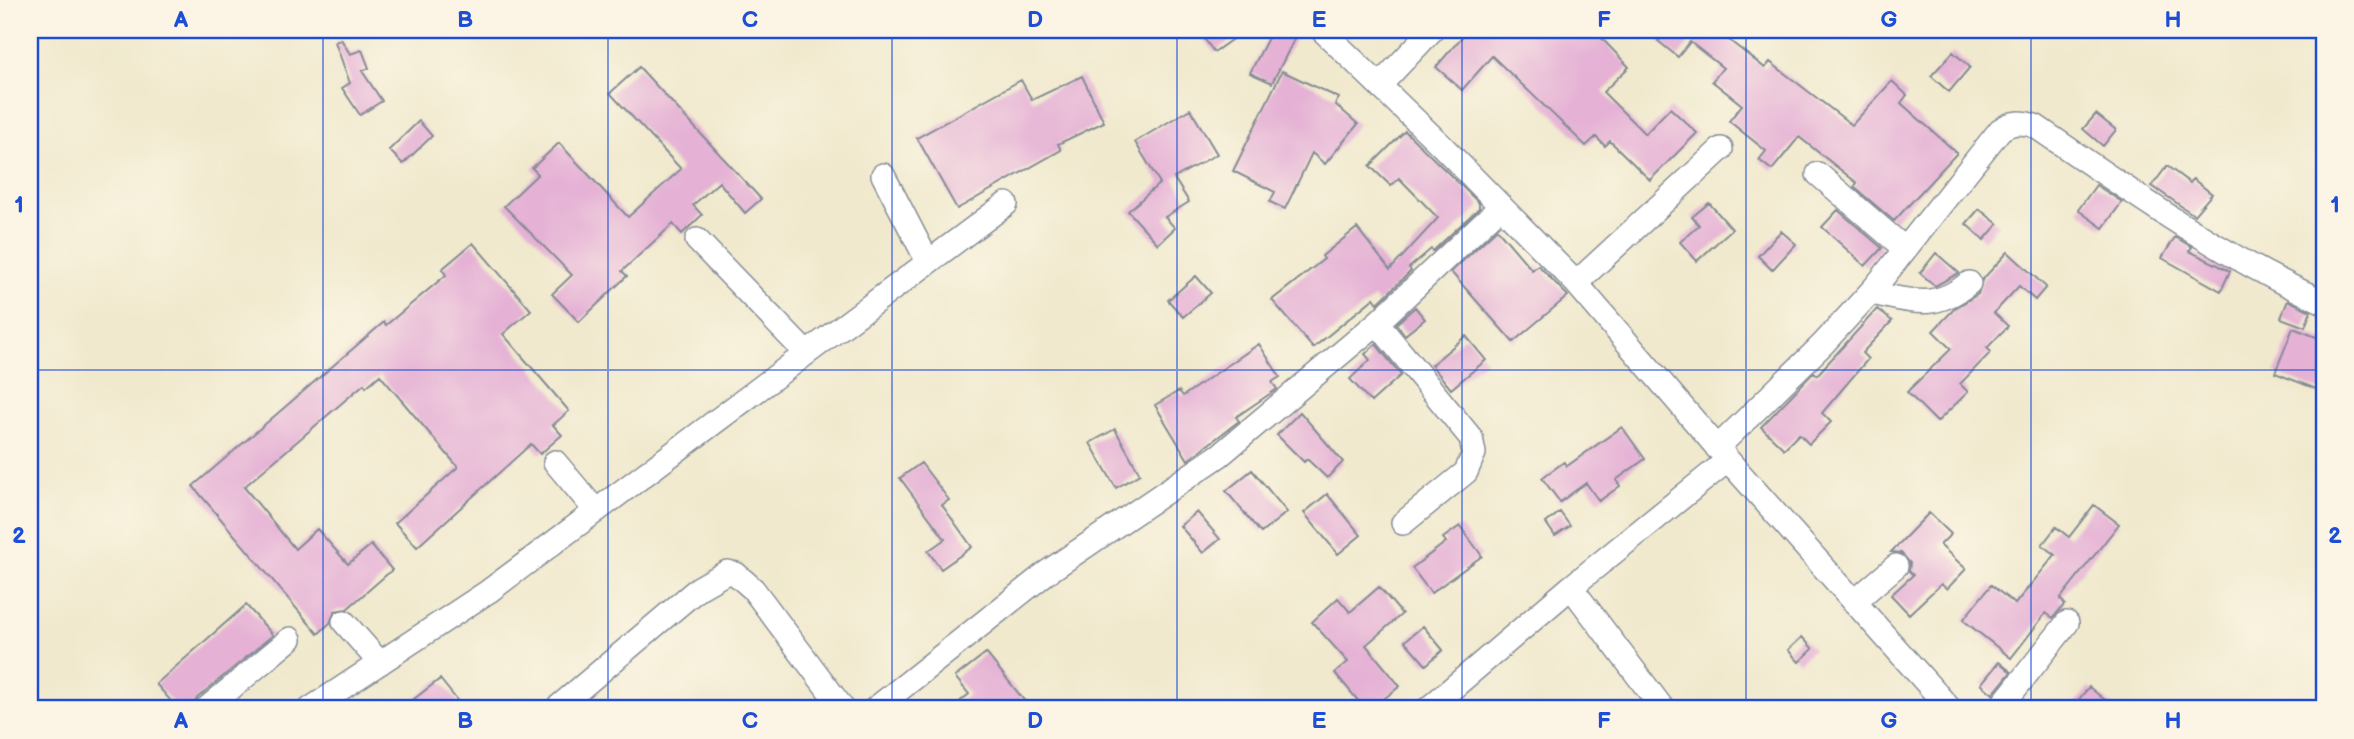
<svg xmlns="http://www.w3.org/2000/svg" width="2354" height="739" font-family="'Balsamiq Sans',sans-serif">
  <rect width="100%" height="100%" fill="#fcf5e5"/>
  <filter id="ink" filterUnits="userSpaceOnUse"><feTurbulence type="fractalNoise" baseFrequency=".0143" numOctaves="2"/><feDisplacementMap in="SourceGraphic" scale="14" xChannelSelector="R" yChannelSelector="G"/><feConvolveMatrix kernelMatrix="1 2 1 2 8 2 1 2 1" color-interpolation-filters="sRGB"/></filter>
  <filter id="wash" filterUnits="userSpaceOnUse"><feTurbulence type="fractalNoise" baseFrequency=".00686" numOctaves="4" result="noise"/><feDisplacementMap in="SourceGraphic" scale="28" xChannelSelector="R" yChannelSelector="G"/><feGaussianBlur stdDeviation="1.57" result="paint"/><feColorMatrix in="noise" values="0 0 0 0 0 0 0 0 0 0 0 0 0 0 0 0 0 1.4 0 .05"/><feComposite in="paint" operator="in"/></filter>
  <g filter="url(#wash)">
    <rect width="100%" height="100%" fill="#f0e9cd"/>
    <g id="blocks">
      <path fill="#e5b1d5" d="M1198,30H1245L1214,52Z
        M1272,30H1299L1272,83L1250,73Z
        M1468,30H1594L1629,67L1603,92L1645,134L1670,108L1697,133L1650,180L1610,141L1605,146L1596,137L1586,146L1492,56L1462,90L1436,67Z
        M1668,30H1716L1765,68L1770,62L1852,125L1892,81L1907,95L1901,103L1957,153L1894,221L1854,187L1857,183L1799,137L1772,170L1759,160L1766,151L1729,121L1742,105L1712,81L1723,68L1690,42L1678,57L1658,41Z
        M341,39L350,54L362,50L369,68L362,71L382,101L360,115L342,88L350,83L335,42Z
        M1953,52L1970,67L1949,92L1931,76Z
        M639,67L761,199L745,213L719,182L693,205L702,215L682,234L673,224L622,271L627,276L579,322L552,294L572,275L504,206L538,174L532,168L559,143L628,217L681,169L610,93Z
        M1282,71L1339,98L1335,104L1358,124L1325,164L1312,153L1285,209L1270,202L1275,192L1233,171Z
        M1082,76L1104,122L1058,144L1061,150L957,209L917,138L1021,80L1032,100Z
        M1190,109L1217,154L1174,178L1189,202L1165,217L1175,228L1158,244L1128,211L1160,183L1135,142Z
        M2096,114L2116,130L2103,146L2083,129Z
        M419,121L432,136L403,164L389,150Z
        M1405,131L1479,203V208L1433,251L1431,249L1409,268L1411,271L1378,303L1374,298L1313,348L1272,300L1324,259L1322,256L1357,228L1390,270L1438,218L1399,178L1391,186L1370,166Z
        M2167,166L2190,183L2193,179L2212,194L2194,215L2152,186Z
        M2096,185L2122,202L2103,228L2078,210Z
        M1709,203L1732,229L1697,261L1680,242L1699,225L1692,217Z
        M1979,209L1998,224L1984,240L1966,224Z
        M1838,210L1882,248L1865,266L1822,227Z
        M1497,229L1532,270L1538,265L1568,296L1513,342L1451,272Z
        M1781,231L1796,244L1772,270L1758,256Z
        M2175,237L2192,247L2189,251L2230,271L2221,291L2162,258Z
        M473,243L531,310L503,334L569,411L553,425L562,435L540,454L531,444L417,547L395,523L458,467L380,375L366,387L364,384L244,487L295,549L317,529L348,564L371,545L392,570L347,609L335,611L330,623L318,634L193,486L384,322L386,325L446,275L442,269Z
        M2008,252L2046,287L2035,300L2019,286L1994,313L2008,326L1987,348L1991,352L1960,384L1968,392L1937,422L1907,392L1951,349L1933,331L1955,308L1978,294L1982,280Z
        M1936,253L1959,273L1935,286L1920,273Z
        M1196,276L1211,293L1183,317L1168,300Z
        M2288,300L2311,311L2305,327L2281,318Z
        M1415,307L1425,319L1405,335L1396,324Z
        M1877,309L1892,321L1862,353L1868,359L1822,413L1831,422L1809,444L1799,434L1784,449L1761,427L1814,372L1817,375Z
        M2293,328L2324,340V392L2275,373Z
        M1466,336L1486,360L1451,389L1431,365Z
        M1259,344L1280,377L1272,382L1277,389L1236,417L1239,421L1188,460L1155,405L1179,391L1183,396Z
        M1376,344L1401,375L1371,402L1350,379L1370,360L1365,354Z
        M1300,412L1343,462L1327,478L1307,459L1304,462L1277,435Z
        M1622,427L1645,459L1616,480L1620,486L1599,501L1586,483L1560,502L1542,478L1564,462L1567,466Z
        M1115,429L1140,474L1116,488L1090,443Z
        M921,463L949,500L942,505L972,547L941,569L928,551L945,539L900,478Z
        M1252,470L1287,512L1261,533L1226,491Z
        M1327,494L1361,535L1338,554L1304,513Z
        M2094,505L2119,524L2060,599L2065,604L2058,612L2053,618L2046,613L2011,658L1963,620L1991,585L2015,604L2055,555L2042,545L2056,527L2069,537Z
        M1197,512L1220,539L1203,553L1180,526Z
        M1560,512L1570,526L1555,536L1546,523Z
        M1929,513L1951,534L1940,545L1966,569L1947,589L1941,584L1909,614L1891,595L1913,575L1909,571L1910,563L1901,553L1891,552Z
        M1460,526L1482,556L1431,593L1412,568L1446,542L1443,538Z
        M1379,587L1402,614L1366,645L1400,686L1371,709H1365L1335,673L1348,662L1312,622L1338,598L1350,612Z
        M246,605L273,635L197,698L192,709H178L156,684Z
        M1423,626L1443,650L1426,665L1405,641Z
        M1802,637L1813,649L1799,662L1788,650Z
        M986,653L1031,709H951L969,694L955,677Z
        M1999,662L2011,672L1993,694L1981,684Z
        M440,679L464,709H422L414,699Z
        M2089,687L2116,709H2071Z"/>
    </g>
  </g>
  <g filter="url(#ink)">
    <use href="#blocks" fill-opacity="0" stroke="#868c96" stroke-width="2"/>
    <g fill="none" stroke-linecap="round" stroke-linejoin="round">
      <defs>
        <path id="minor" d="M1322,30L1442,146L1576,283L1728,460L1950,709
          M1380,85L1432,30
          M1818,174L1905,249
          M883,175L928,262
          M697,240L806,353
          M1576,283L1721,149
          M1870,293C1911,300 1933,312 1969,283
          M1377,323L1471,438L1474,453L1466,472L1403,523
          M1717,448L1823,344L1876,286L2000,130C2013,121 2021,122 2035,126C2129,190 2220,256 2324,302
          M555,462L596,511
          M1571,587L1663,709
          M1854,602L1896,566
          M344,622L380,663
          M206,709L290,639
          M310,709L489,591L1006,204
          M556,709L699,588L727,572L736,574L753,589L843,709
          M875,709L1046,573L1220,455L1377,323L1501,206
          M1428,709L1571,587L1728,460
          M1999,709L2067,623"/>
      </defs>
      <use href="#minor" stroke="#868c96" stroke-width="26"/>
      <use href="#minor" stroke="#fff" stroke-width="23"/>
    </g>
  </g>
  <path fill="none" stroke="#1d4ed8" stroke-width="2" stroke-opacity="0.55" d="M323,30V709M608,30V709M892,30V709M1177,30V709M1462,30V709M1746,30V709M2031,30V709M30,370H2324"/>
  <rect width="2354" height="739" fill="none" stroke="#fcf5e5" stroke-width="77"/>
  <rect x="38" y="38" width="2278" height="662" fill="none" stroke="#1d4ed8" stroke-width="2.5"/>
  <g font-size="23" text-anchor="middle" font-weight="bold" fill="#1d4ed8">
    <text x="181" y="27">A</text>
    <text x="465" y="27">B</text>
    <text x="750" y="27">C</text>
    <text x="1035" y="27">D</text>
    <text x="1319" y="27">E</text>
    <text x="1604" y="27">F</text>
    <text x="1889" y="27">G</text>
    <text x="2173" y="27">H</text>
    <text x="19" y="212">1</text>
    <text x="2335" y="212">1</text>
    <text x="19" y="543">2</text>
    <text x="2335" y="543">2</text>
    <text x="181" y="728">A</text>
    <text x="465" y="728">B</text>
    <text x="750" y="728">C</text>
    <text x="1035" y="728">D</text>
    <text x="1319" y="728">E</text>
    <text x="1604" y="728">F</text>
    <text x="1889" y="728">G</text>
    <text x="2173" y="728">H</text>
  </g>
</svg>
